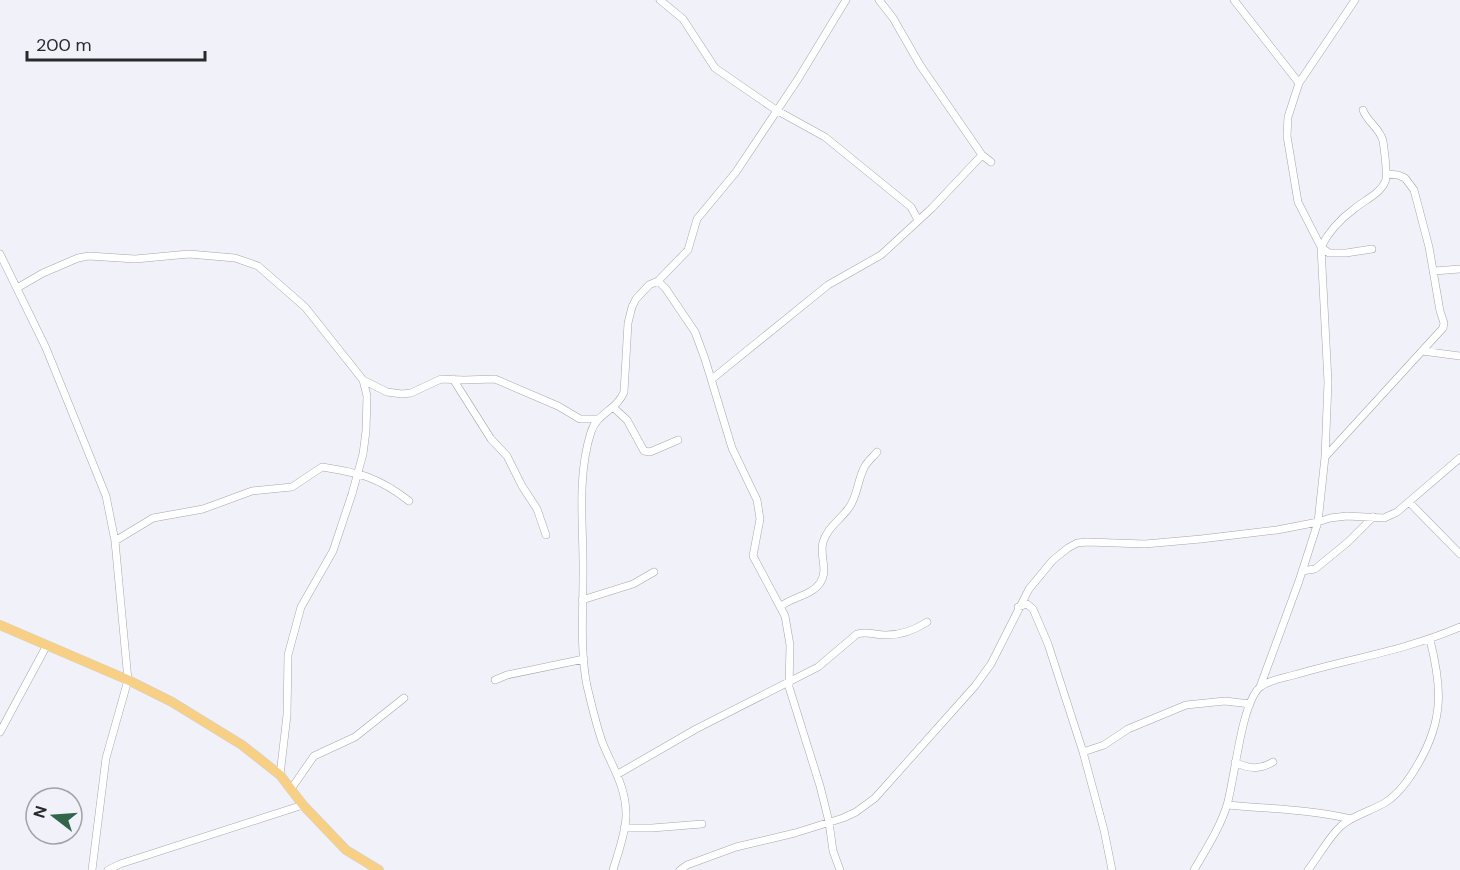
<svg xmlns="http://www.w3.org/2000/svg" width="1460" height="870" font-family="'DM Sans',sans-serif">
  <rect width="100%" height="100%" fill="#f1f2f9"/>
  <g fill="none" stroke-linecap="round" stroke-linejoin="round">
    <defs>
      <path id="minor" d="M660,0L683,19L715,68L776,110L825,137L911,207L918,220
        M879,0L893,18L920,65L982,155L991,162
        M1234,0L1299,83
        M1355,0L1299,83L1288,117L1287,136L1298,202L1321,247L1329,253H1346L1372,249
        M0,254L46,348L106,496L115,541L128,680L106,758L92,870
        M1434,271L1460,269
        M658,281L666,289L695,332L705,359L732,448L757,500L760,519L753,556L785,616L790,645L789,687L820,786L829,822L833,851L840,870
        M17,288L43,273L78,258L89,256L135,259L189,254L235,258L258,266L305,307L363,380L367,396L366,431L363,454L352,494L333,551L301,607L288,655L287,715L280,775
        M1422,351L1460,356
        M453,379L491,439L507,456L522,486L537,509L546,535
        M712,379L828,285L881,255L932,208L982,155
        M363,380L387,392L402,394L411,393L441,379L464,380L495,379L558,406L580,419H597
        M614,408L627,420L644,451L650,452L678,440
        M1325,457L1443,328L1444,323L1440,311L1429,247L1414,190L1405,178L1398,175L1387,174
        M1409,502L1460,554
        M115,541L153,518L203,509L252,491L292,487L322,467C360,473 378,477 409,501
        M1302,571L1315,569L1348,542L1373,517
        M582,600L633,584L654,572
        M781,606C793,597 812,595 820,583C829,570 819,556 823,542C828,527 839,521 848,509C858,497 857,480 865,466C868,461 873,457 877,452
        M1018,607L1027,604L1033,609L1048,644L1083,752L1104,830L1112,870
        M495,680L507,675L584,659
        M1260,687L1299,581L1318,522L1325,457L1328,382L1321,247C1329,231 1339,220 1354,209C1363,201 1380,194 1385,182C1388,177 1384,148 1383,141C1380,128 1367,122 1363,110
        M0,732L47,645
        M1083,752L1104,745L1128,729L1186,705L1225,701L1250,704
        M1235,762C1249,769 1259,770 1273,762
        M618,774L696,729L818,667L857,634C867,631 876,635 886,635C901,635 915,630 927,622
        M291,789L314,756L355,737L404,698
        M1227,805C1269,809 1309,809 1351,819
        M624,828H652L702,824
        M108,870L120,864L303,805
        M613,870C618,853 625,835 626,817C627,789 613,768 603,744C596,725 592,706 587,686C580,651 583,613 583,577C584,529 576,479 591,432C597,413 617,410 624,392L628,323L632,307L636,299L649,285L658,281L688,250L697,219L736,172L798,79L846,0
        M680,870L687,865L736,847L795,833L843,818L856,812L875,798L975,686L991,664L1029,589L1053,560L1068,548L1077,543L1087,542L1145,544L1201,539L1277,530L1318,522L1330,518L1347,516L1384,518L1397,512L1460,458
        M1194,870C1206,849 1220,828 1227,805C1235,778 1241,704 1260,687C1269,680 1283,678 1294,675C1349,659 1407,650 1460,627
        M1308,870C1319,856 1328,838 1341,826C1353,815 1372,811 1386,802C1400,793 1410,778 1418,764C1444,720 1442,687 1430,640"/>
      <path id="major" d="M0,625L128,680L172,702L242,745L280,775L303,805L346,850L379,870"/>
    </defs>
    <use href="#minor" stroke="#a5a6ac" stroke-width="8"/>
    <use href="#major" stroke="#d0d0d1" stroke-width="10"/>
    <use href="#minor" stroke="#fff" stroke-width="7"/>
    <use href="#major" stroke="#f8d085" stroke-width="9"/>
  </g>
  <g transform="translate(54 816) rotate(287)"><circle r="28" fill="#f1f2f9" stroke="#a1a2a7" stroke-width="1.5"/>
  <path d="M0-4.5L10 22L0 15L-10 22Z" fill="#31664b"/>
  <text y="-9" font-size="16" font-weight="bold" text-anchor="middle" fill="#29292c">N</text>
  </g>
  <path d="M27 51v9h178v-9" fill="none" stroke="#29292c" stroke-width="3"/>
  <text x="36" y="51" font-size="18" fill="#29292c" stroke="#f1f2f9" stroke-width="4.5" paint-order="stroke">200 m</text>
</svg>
